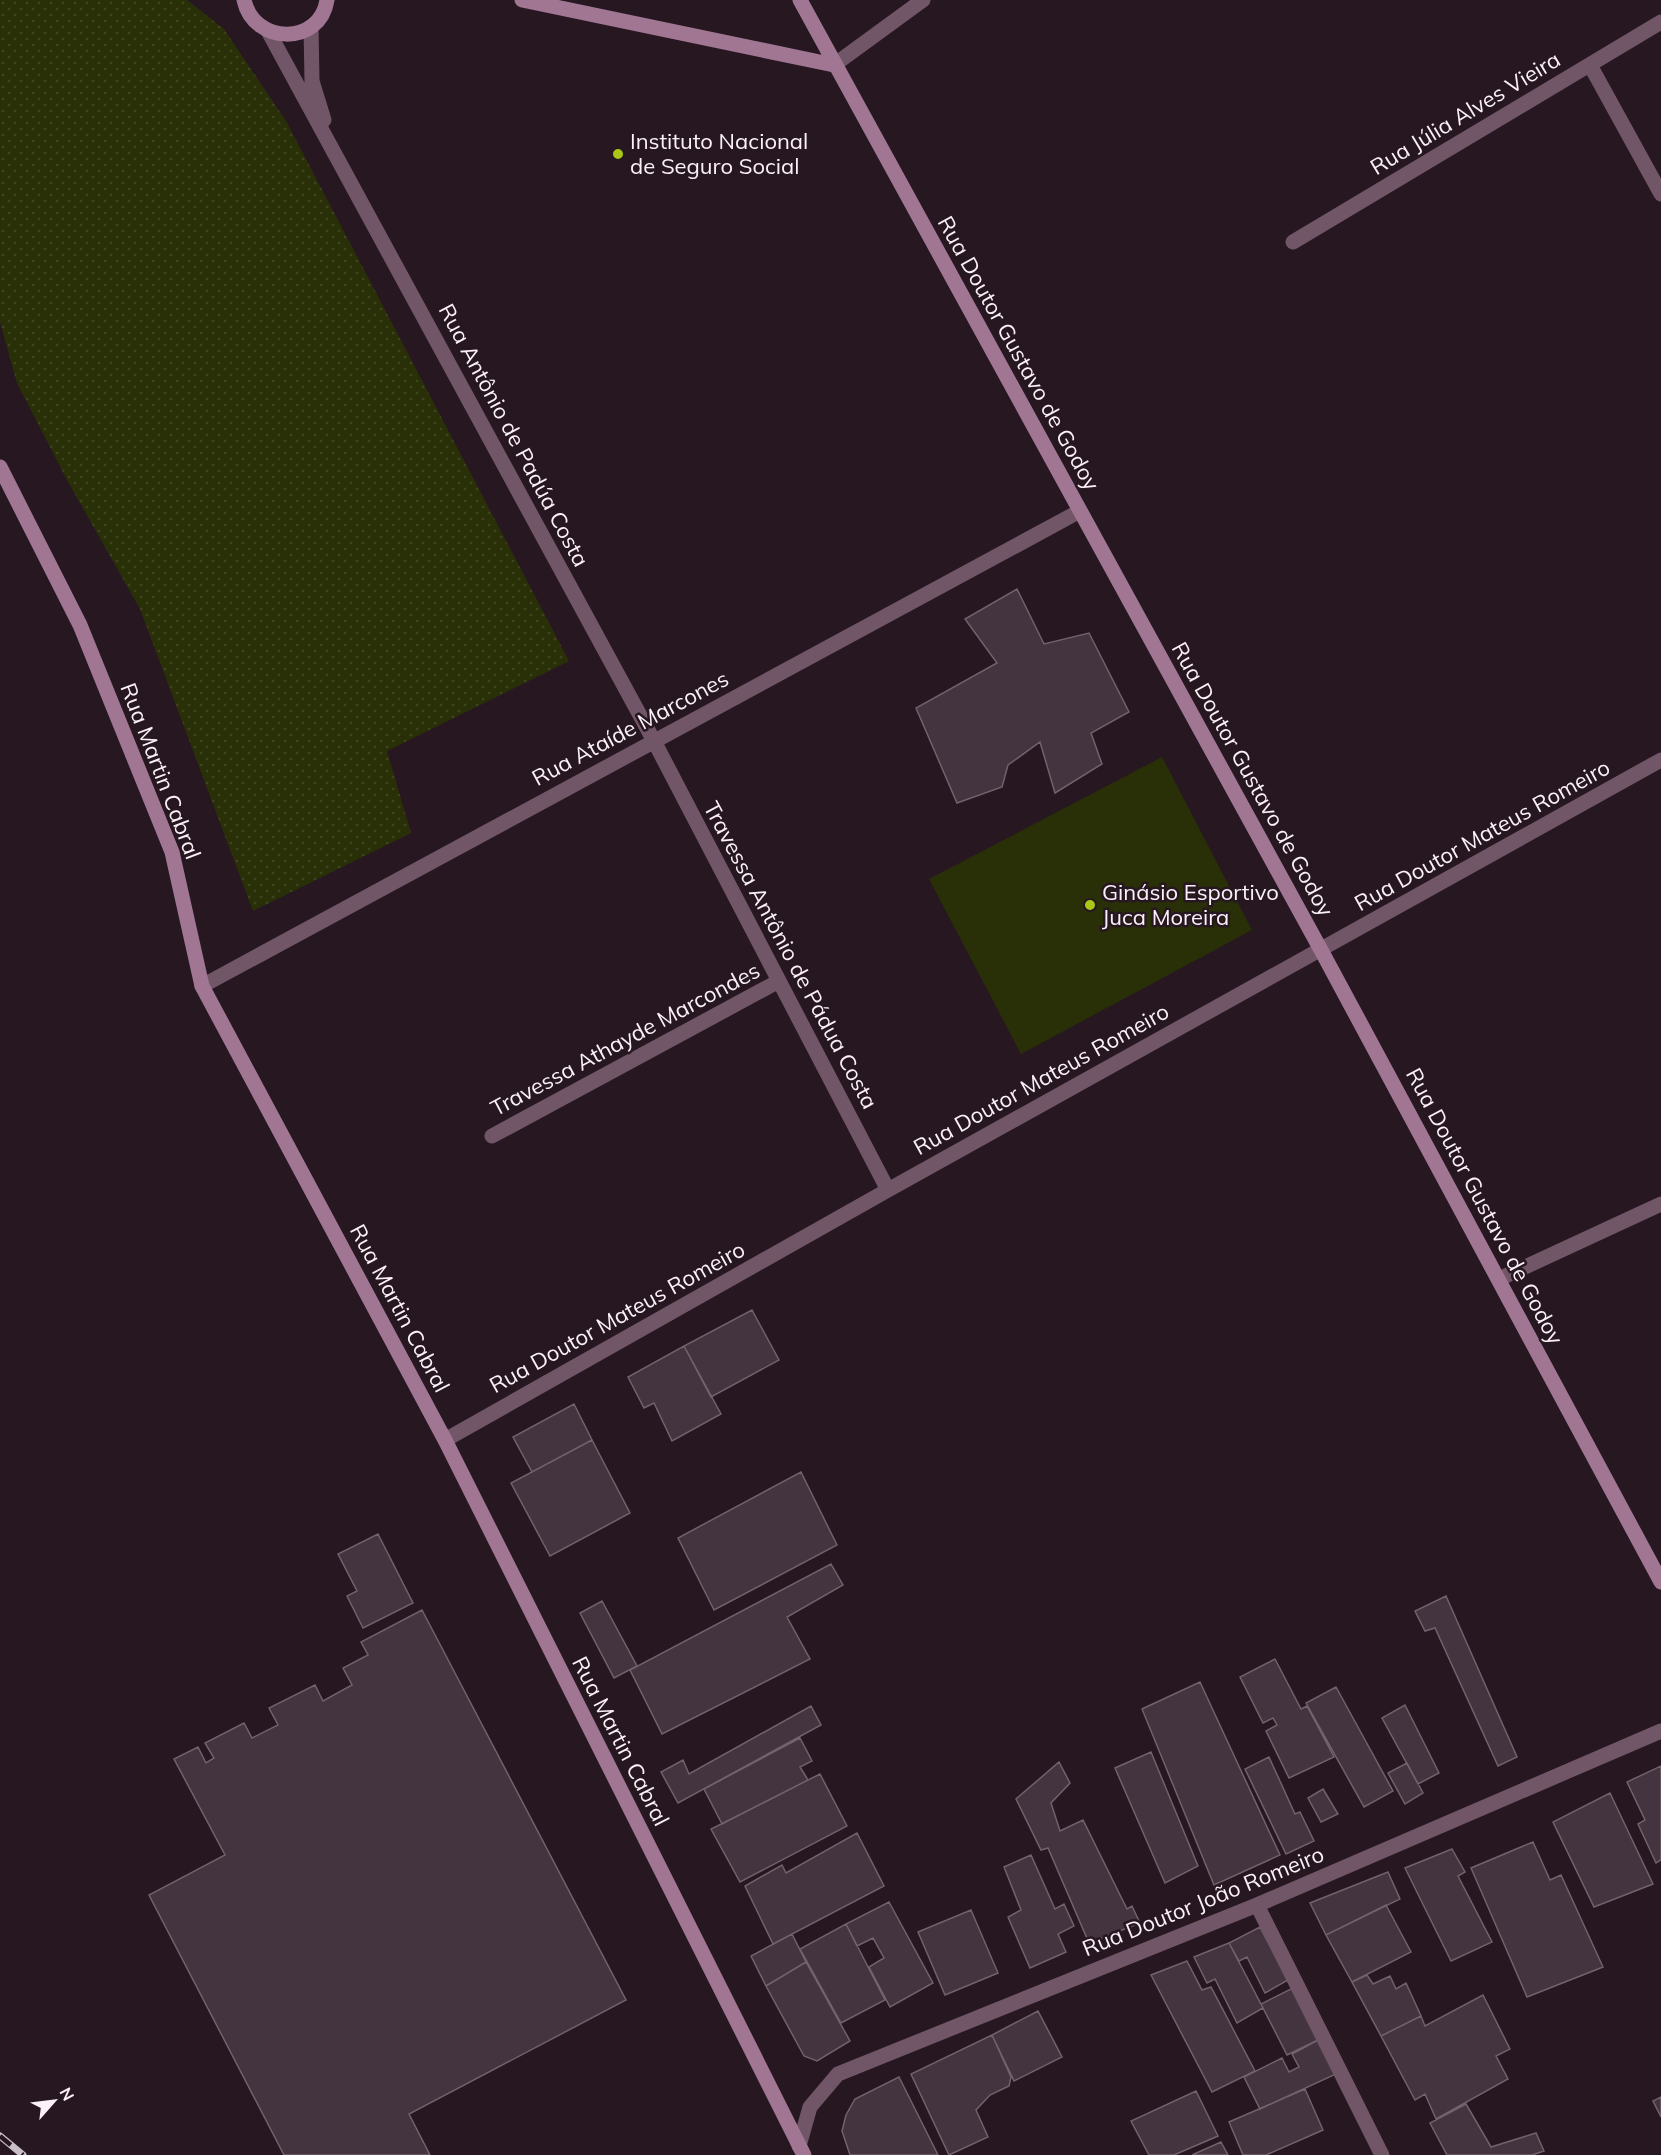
<svg xmlns="http://www.w3.org/2000/svg" width="1661" height="2155" font-family="Mulish,sans-serif">
  <defs>
    <pattern id="green-dots" width="8" height="8" patternUnits="userSpaceOnUse" patternTransform="scale(1.5)"><rect width="8" height="8" fill="#293007"/><path d="M2 2h.1M6 6h.1" fill="none" stroke="#3e4420" stroke-width="1.8" stroke-linecap="round"/></pattern>
  </defs>
  <rect width="100%" height="100%" fill="#261721"/>
  <path fill="url(#green-dots)" d="M0,0H187L224,29L286,121L569,661L387,751L411,833L253,911L140,609L67,480L17,383L0,322Z"/>
  <path fill="#293007" d="M1162,757L1252,930L1021,1054L929,879Z"/>
  <path fill="#44343f" stroke="#73616c" stroke-width="1.5" d="M1017,589L1044,644L1089,633L1129,712L1091,733L1102,764L1055,793L1040,742L1008,765L1002,787L957,803L916,708L997,663L965,619Z
    M752,1310L779,1360L711,1397L684,1346Z
    M684,1346L721,1414L672,1441L654,1403L644,1408L628,1377Z
    M574,1404L592,1440L532,1472L513,1437Z
    M592,1440L630,1513L550,1556L511,1483Z
    M801,1472L837,1545L714,1610L678,1538Z
    M378,1534L413,1603L363,1628L347,1596L357,1591L338,1554Z
    M831,1564L843,1585L787,1617L810,1659L662,1734L630,1670Z
    M1446,1596L1517,1757L1498,1766L1435,1628L1425,1631L1415,1611Z
    M602,1601L637,1666L614,1678L580,1613Z
    M422,1610L626,2000L409,2114L430,2155H284L149,1895L225,1855L174,1759L198,1747L206,1763L214,1758L205,1743L244,1723L252,1738L278,1725L269,1708L315,1685L323,1701L352,1685L343,1668L368,1655L361,1642Z
    M1275,1659L1301,1709L1307,1706L1334,1757L1289,1778L1266,1731L1277,1725L1273,1718L1263,1723L1240,1677Z
    M1200,1682L1280,1855L1214,1885L1142,1709Z
    M1336,1687L1393,1791L1364,1807L1306,1703Z
    M1405,1705L1439,1773L1418,1784L1382,1718Z
    M811,1706L821,1725L678,1803L661,1772L683,1760L689,1774Z
    M800,1738L812,1761L800,1767L808,1780L722,1824L704,1789Z
    M1151,1752L1198,1866L1165,1883L1115,1768Z
    M1269,1757L1295,1814L1300,1812L1314,1841L1286,1854L1245,1769Z
    M1059,1762L1070,1783L1051,1803L1060,1831L1083,1820L1127,1909L1132,1906L1140,1923L1089,1943L1048,1848L1041,1850L1016,1799Z
    M1407,1763L1423,1793L1405,1804L1388,1773Z
    M1661,1766V1860L1656,1863L1638,1824L1645,1820L1627,1782Z
    M820,1774L847,1826L740,1882L711,1829Z
    M1323,1789L1338,1814L1321,1822L1308,1798Z
    M1610,1793L1653,1884L1594,1907L1553,1822Z
    M857,1833L884,1886L773,1944L745,1886L782,1865L786,1873Z
    M1533,1842L1550,1880L1561,1875L1603,1967L1527,1997L1471,1868Z
    M1452,1849L1465,1872L1458,1876L1492,1942L1451,1961L1405,1868Z
    M1031,1855L1055,1909L1064,1904L1074,1926L1058,1934L1066,1952L1030,1968L1008,1917L1021,1910L1004,1867Z
    M1388,1872L1400,1899L1326,1935L1310,1903Z
    M889,1902L933,1983L890,2007L869,1967L884,1958L873,1938L857,1946L846,1924Z
    M1386,1905L1411,1952L1352,1982L1326,1935Z
    M971,1910L998,1973L945,1995L918,1932Z
    M846,1924L885,2000L841,2023L800,1949Z
    M1260,1927L1288,1980L1265,1993L1247,1957L1239,1961L1229,1943Z
    M792,1934L806,1962L766,1986L751,1956Z
    M1229,1943L1263,2008L1237,2023L1215,1979L1207,1983L1194,1957Z
    M1187,1961L1202,1990L1211,1987L1255,2071L1212,2092L1151,1975Z
    M806,1962L850,2041L817,2061L804,2056L766,1986Z
    M1367,1975L1373,1984L1390,1976L1396,1989L1406,1983L1421,2016L1381,2036L1352,1982Z
    M1293,1988L1320,2039L1287,2055L1261,2004Z
    M1483,1995L1510,2049L1496,2056L1508,2079L1436,2119L1425,2094L1415,2100L1381,2036L1421,2016L1425,2026Z
    M1038,2011L1062,2057L1014,2081L992,2035Z
    M992,2035L1011,2077L1009,2086L990,2095L976,2110L988,2137L949,2155L911,2074Z
    M1320,2039L1336,2074L1260,2109L1244,2077L1282,2058L1289,2072L1299,2067L1292,2054Z
    M899,2077L938,2155H850L842,2131L846,2115L855,2099Z
    M1305,2089L1323,2130L1266,2155H1243L1229,2122Z
    M1196,2091L1218,2136L1174,2155H1149L1131,2121Z
    M1661,2097V2117L1653,2101Z
    M1466,2104L1491,2147L1536,2133L1544,2151L1532,2155H1447L1430,2123Z
    M1221,2142L1228,2155H1192Z"/>
  <g fill="none" stroke-linecap="round" stroke-linejoin="round">
    <path stroke="#715668" stroke-width="15" d="M311,27L312,81L324,120
      M268,31L654,741L888,1190
      M834,65L923,0
      M1590,65L1661,194
      M1293,242L1661,22
      M202,986L1080,511
      M492,1136L779,981
      M1499,1279L1661,1204
      M445,1440L888,1190L1661,760
      M1257,1905L1382,2155
      M799,2146L810,2107L838,2074L1257,1905L1661,1731"/>
    <path stroke="#a17693" stroke-width="15" d="M244,0C254,45 320,46 327,0
      M522,0L834,65
      M800,0L1321,950L1661,1582
      M0,467L80,625L172,852L202,986L445,1440L804,2155"/>
    <defs>
      <path id="rail" d="M0,2136L23,2155"/>
    </defs>
    <use href="#rail" stroke="#cbbfc7" stroke-width="7"/>
    <use href="#rail" stroke="#261721" stroke-width="4.5" stroke-dasharray="14" stroke-linecap="butt"/>
  </g>
  <g fill="#aac717" stroke="#261721" stroke-width="2">
    <circle cx="618" cy="154" r="6"/>
    <circle cx="1090" cy="905" r="6"/>
  </g>
  <g text-anchor="middle" dominant-baseline="central" stroke-width="5" stroke-linejoin="round" paint-order="stroke">
    <g font-size="22" fill="#fcf1f8" stroke="#261721">
      <text transform="translate(1465 113) rotate(-31)">Rua Júlia Alves Vieira</text>
      <text transform="translate(1019 353) rotate(61)">Rua Doutor Gustavo de Godoy</text>
      <text transform="translate(514 435) rotate(62)">Rua Antônio de Padúa Costa</text>
      <text transform="translate(630 728) rotate(-28)">Rua Ataíde Marcones</text>
      <text transform="translate(161 771) rotate(69)">Rua Martin Cabral</text>
      <text transform="translate(1253 779) rotate(61)">Rua Doutor Gustavo de Godoy</text>
      <text transform="translate(1482 835) rotate(-29)">Rua Doutor Mateus Romeiro</text>
      <text transform="translate(791 955) rotate(62)">Travessa Antônio de Pádua Costa</text>
      <text transform="translate(625 1039) rotate(-28)">Travessa Athayde Marcondes</text>
      <text transform="translate(1041 1079) rotate(-29)">Rua Doutor Mateus Romeiro</text>
      <text transform="translate(1485 1206) rotate(62)">Rua Doutor Gustavo de Godoy</text>
      <text transform="translate(400 1308) rotate(62)">Rua Martin Cabral</text>
      <text transform="translate(617 1317) rotate(-29)">Rua Doutor Mateus Romeiro</text>
      <text transform="translate(621 1741) rotate(63)">Rua Martin Cabral</text>
      <text transform="translate(1203 1901) rotate(-22)">Rua Doutor João Romeiro</text>
    </g>
    <g font-size="22" fill="#fcf1f8" stroke="#261721" text-anchor="start">
      <text x="630" y="141">Instituto Nacional<tspan x="630" dy="25">de Seguro Social</tspan></text>
      <text x="1102" y="892">Ginásio Esportivo<tspan x="1102" dy="25">Juca Moreira</tspan></text>
    </g>
  </g>
  <g transform="translate(54 2101) rotate(62)" stroke="#261721" stroke-width="4.5" paint-order="stroke">
  <path d="M0-4.5L10 22L0 15L-10 22Z" fill="#fcf1f8"/>
  <text y="-9" font-size="16" font-weight="bold" text-anchor="middle" fill="#fcf1f8">N</text>
  </g>
</svg>
